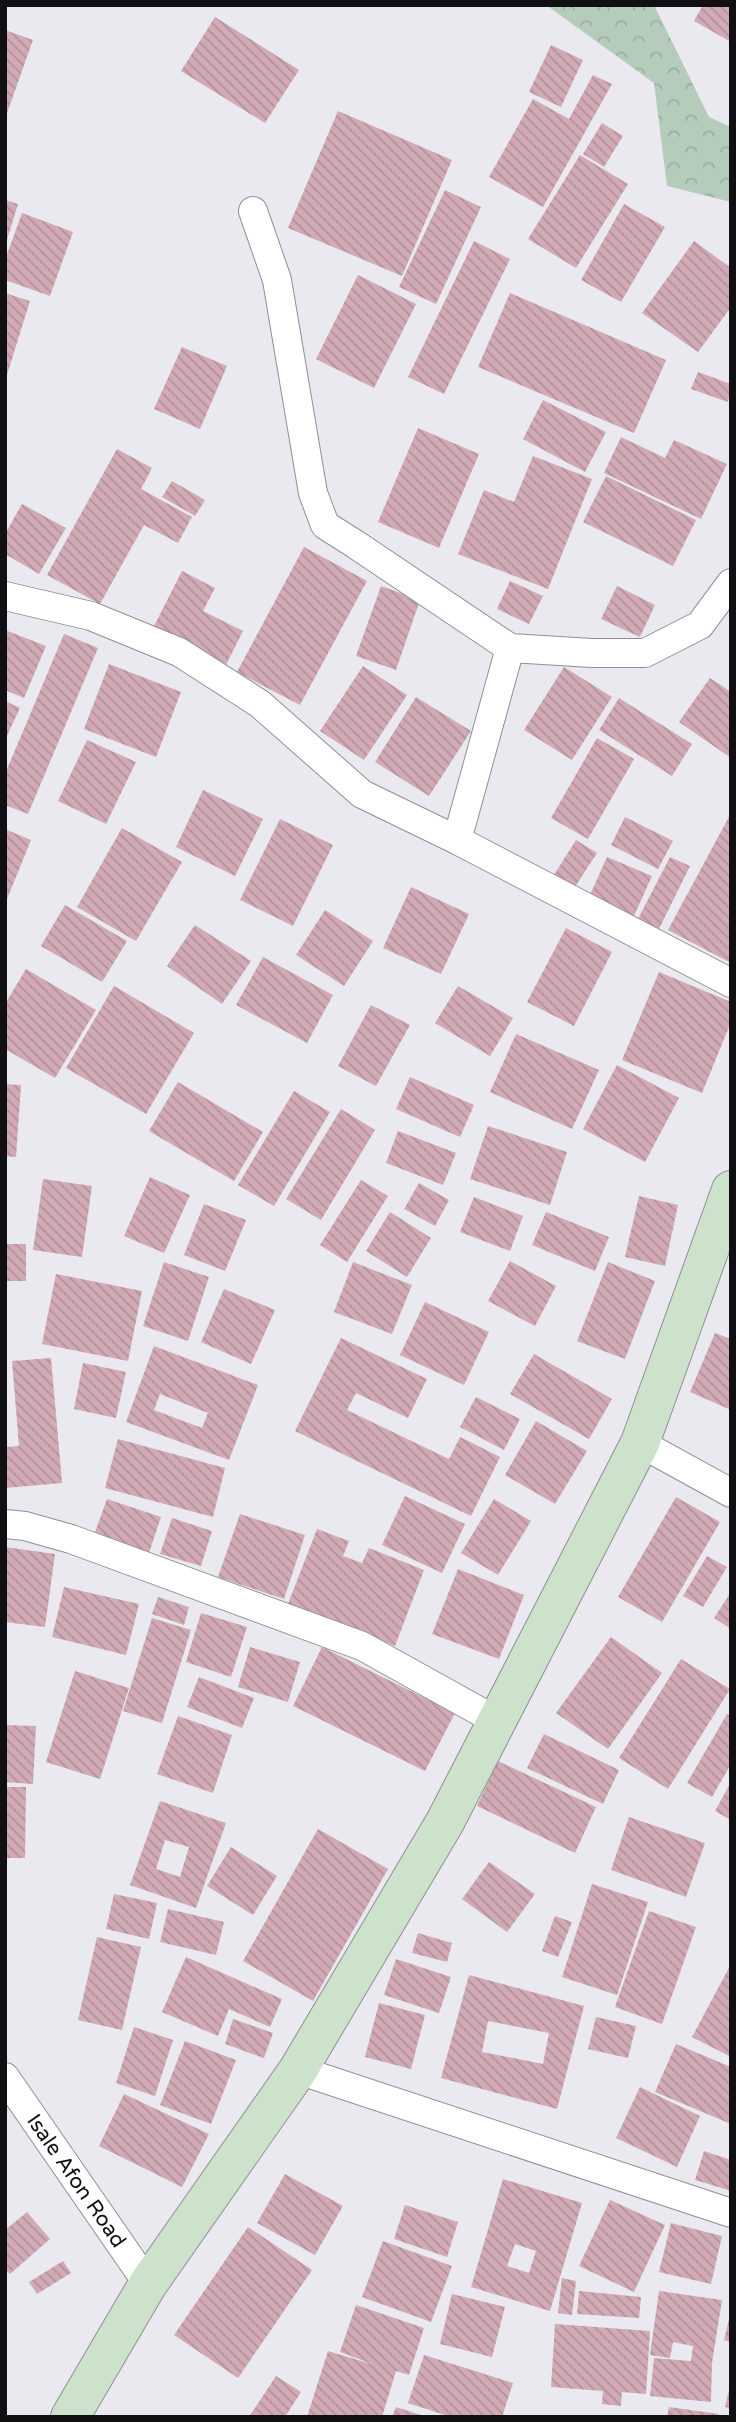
<svg xmlns="http://www.w3.org/2000/svg" width="736" height="2422" font-family="'Varela Round',sans-serif">
  <defs>
    <pattern id="forest-crowns" width="20" height="18" patternUnits="userSpaceOnUse" patternTransform="scale(1.75)"><rect width="20" height="18" fill="#b5ccba"/><path d="M2 6a3 3 0 1 1 6 0M12 15a3 3 0 1 1 6 0" fill="none" stroke="#9bae9f"/></pattern>
    <pattern id="building-back-hatch" width="6" height="6" patternUnits="userSpaceOnUse" patternTransform="scale(1.75)"><rect width="6" height="6" fill="#d1aab6"/><path d="M-1 5l2 2M0 0l6 6M5-1l2 2" fill="none" stroke="#b2919b"/></pattern>
  </defs>
  <rect width="100%" height="100%" fill="#eae9f0"/>
  <path fill="url(#forest-crowns)" d="M546,5H654L709,117L731,127V202L667,186L654,83Z"/>
  <path fill="url(#building-back-hatch)" fill-rule="evenodd" d="M703,5H731V42L694,21Z
    M215,17L299,70L265,123L181,71Z
    M5,30L33,40L6,116H5Z
    M551,45L583,60L561,107L529,92Z
    M593,75L612,84L543,207L489,177L533,99L569,119Z
    M338,111L452,160L402,276L288,228Z
    M602,123L623,136L604,167L583,154Z
    M580,155L628,184L576,268L528,239Z
    M445,190L481,207L436,304L399,287Z
    M5,200L18,204L6,243L5,242Z
    M624,204L665,227L621,302L581,280Z
    M22,213L73,232L50,296L5,280V260Z
    M474,241L510,259L444,394L408,377Z
    M694,241L731,268V307L698,352L642,313Z
    M358,275L416,304L374,388L316,359Z
    M5,293L30,301L6,378H5Z
    M510,293L666,360L634,433L478,367Z
    M182,347L227,366L200,429L154,409Z
    M698,372L731,384L728,402L691,389Z
    M543,400L606,432L585,472L523,439Z
    M418,428L479,454L439,548L378,522Z
    M621,437L665,458L674,440L727,464L701,519L604,473Z
    M117,449L152,468L141,489L192,517L178,543L144,525L100,604L47,575Z
    M533,456L592,479L548,589L458,554L484,490L514,502Z
    M606,476L696,520L673,566L583,522Z
    M172,481L205,500L195,516L162,497Z
    M22,504L66,528L39,574L5,554V534Z
    M304,547L367,581L300,705L237,672Z
    M182,571L215,588L203,611L243,631L226,665L153,628Z
    M510,581L543,596L529,624L497,609Z
    M381,586L420,600L396,670L356,656Z
    M617,586L655,605L640,637L601,619Z
    M5,630L46,646L24,698L5,690Z
    M64,634L98,648L28,814L5,805V774Z
    M109,664L181,692L156,757L84,729Z
    M363,666L407,695L364,760L320,731Z
    M564,667L612,697L572,760L524,730Z
    M710,678L731,692V758L679,722Z
    M416,697L471,731L429,796L375,762Z
    M619,698L692,744L672,776L599,730Z
    M5,701L20,708L5,740Z
    M597,738L634,759L588,839L551,818Z
    M87,740L136,762L106,824L58,801Z
    M203,790L263,819L235,876L176,847Z
    M731,813V963L668,930Z
    M625,817L673,841L658,869L611,845Z
    M280,819L333,845L293,926L240,900Z
    M122,828L182,862L136,941L77,907Z
    M5,829L31,840L5,904Z
    M576,840L597,853L573,890L552,878Z
    M607,857L652,876L634,916L589,897Z
    M670,857L690,866L659,929L638,919Z
    M411,887L469,914L441,974L383,948Z
    M65,905L127,941L102,982L41,946Z
    M325,910L373,941L344,986L296,955Z
    M195,925L251,961L222,1004L167,966Z
    M566,928L612,952L574,1026L527,1002Z
    M263,957L333,995L307,1043L236,1005Z
    M26,969L96,1010L55,1078L5,1049V1004Z
    M659,972L731,1002V1022L702,1093L622,1060Z
    M114,986L194,1033L146,1114L66,1068Z
    M458,986L513,1018L490,1056L435,1023Z
    M371,1005L410,1025L376,1086L338,1066Z
    M516,1034L599,1070L572,1129L490,1092Z
    M617,1065L679,1098L645,1162L583,1129Z
    M410,1077L474,1105L460,1137L396,1109Z
    M178,1082L263,1132L234,1181L149,1131Z
    M5,1084L21,1085L16,1157L5,1156Z
    M294,1091L330,1112L274,1206L238,1185Z
    M341,1109L375,1130L321,1220L286,1199Z
    M488,1126L567,1152L550,1205L470,1179Z
    M398,1131L456,1153L443,1185L386,1163Z
    M150,1177L190,1195L164,1253L124,1236Z
    M43,1179L92,1186L82,1257L33,1250Z
    M361,1180L388,1196L347,1262L320,1245Z
    M419,1183L449,1200L435,1226L404,1209Z
    M639,1196L678,1205L665,1266L625,1257Z
    M474,1197L523,1216L510,1251L460,1232Z
    M204,1204L246,1220L225,1271L184,1255Z
    M390,1212L431,1238L407,1277L366,1251Z
    M546,1212L609,1237L595,1271L532,1245Z
    M5,1244H26V1281H5Z
    M510,1261L556,1286L535,1326L488,1301Z
    M164,1262L209,1277L188,1341L143,1326Z
    M353,1262L412,1285L392,1334L334,1312Z
    M608,1262L655,1281L625,1359L577,1341Z
    M56,1274L142,1291L128,1361L42,1344Z
    M224,1289L275,1310L251,1364L201,1342Z
    M425,1302L489,1332L464,1385L400,1355Z
    M715,1333L731,1339V1410L690,1392Z
    M341,1338L427,1379L408,1418L356,1393L347,1410L449,1459L460,1437L500,1457L471,1516L295,1431Z
    M154,1346L258,1385L229,1460L126,1422ZM160,1394L208,1413L202,1428L154,1410Z
    M534,1354L612,1399L589,1439L510,1394Z
    M51,1358L62,1483L5,1488V1447L19,1446L12,1361Z
    M83,1363L126,1372L116,1418L74,1409Z
    M476,1397L520,1419L504,1450L460,1427Z
    M536,1421L587,1451L555,1504L505,1475Z
    M118,1439L225,1468L213,1517L105,1488Z
    M405,1496L465,1524L442,1573L382,1545Z
    M676,1497L720,1522L662,1622L618,1597Z
    M107,1499L161,1517L149,1553L94,1535Z
    M494,1499L531,1521L498,1575L461,1553Z
    M240,1514L305,1535L284,1599L218,1577Z
    M172,1518L212,1531L201,1566L160,1554Z
    M317,1529L349,1541L343,1556L362,1563L369,1548L424,1570L395,1646L288,1604Z
    M5,1547L55,1554L45,1627L5,1622Z
    M707,1556L727,1567L703,1607L683,1596Z
    M458,1569L524,1595L499,1659L432,1634Z
    M64,1587L139,1604L126,1655L52,1637Z
    M731,1592V1629L714,1618Z
    M158,1597L189,1607L184,1625L152,1614Z
    M201,1613L247,1627L231,1677L186,1662Z
    M152,1618L191,1630L162,1723L123,1711Z
    M611,1637L662,1673L608,1749L556,1713Z
    M250,1647L300,1662L288,1702L238,1687Z
    M322,1647L455,1713L425,1771L293,1706Z
    M681,1659L730,1689L668,1789L619,1758Z
    M75,1671L129,1688L100,1779L46,1762Z
    M199,1677L254,1698L242,1728L187,1707Z
    M727,1714L731,1716V1764L712,1797L687,1783Z
    M178,1716L232,1735L213,1793L157,1774Z
    M5,1725L36,1726L33,1784L5,1782Z
    M544,1734L619,1770L603,1804L527,1768Z
    M498,1761L596,1807L575,1853L477,1806Z
    M731,1782V1820L715,1811Z
    M5,1787H26L25,1858H5Z
    M160,1801L226,1823L196,1908L130,1885ZM165,1840L189,1847L180,1877L156,1869Z
    M629,1817L705,1843L686,1897L611,1870Z
    M318,1829L388,1869L313,2001L243,1961Z
    M231,1847L277,1876L253,1915L207,1886Z
    M489,1862L535,1894L507,1932L462,1899Z
    M592,1884L648,1902L617,1995L562,1977Z
    M114,1894L157,1903L149,1939L106,1929Z
    M168,1909L224,1922L216,1955L160,1942Z
    M649,1911L696,1927L662,2024L615,2007Z
    M555,1916L572,1922L558,1957L542,1951Z
    M418,1933L452,1943L447,1962L412,1953Z
    M97,1937L141,1947L122,2030L78,2020Z
    M186,1957L282,1999L270,2027L229,2009L218,2036L162,2012Z
    M396,1959L451,1977L439,2013L384,1995Z
    M731,1964V2057L692,2037Z
    M469,1975L584,2006L557,2109L441,2078ZM488,2021L549,2033L543,2064L482,2052Z
    M379,2003L425,2015L411,2069L365,2057Z
    M596,2017L636,2026L628,2058L588,2049Z
    M233,2019L273,2033L264,2058L225,2044Z
    M134,2027L173,2040L155,2096L116,2083Z
    M185,2041L236,2060L211,2124L160,2105Z
    M676,2044L731,2067V2124L655,2092Z
    M640,2087L700,2116L677,2167L616,2138Z
    M124,2094L209,2134L182,2187L99,2146Z
    M704,2151L731,2160V2191L695,2180Z
    M285,2174L343,2206L315,2255L257,2223Z
    M503,2179L582,2203L550,2311L471,2287ZM515,2244L536,2251L529,2273L507,2266Z
    M610,2200L665,2225L634,2292L579,2266Z
    M405,2205L458,2222L447,2257L394,2239Z
    M27,2212L50,2239L10,2274L5,2269V2230Z
    M671,2223L722,2236L711,2284L659,2272Z
    M248,2227L312,2270L238,2378L174,2335Z
    M383,2241L452,2266L431,2322L362,2297Z
    M63,2261L71,2273L37,2294L29,2282Z
    M562,2278L576,2281L572,2315L558,2313Z
    M579,2291L641,2297L639,2318L577,2314Z
    M659,2291L722,2300L712,2363L711,2402L650,2396L654,2358L691,2361L693,2346L673,2342L670,2358L650,2355Z
    M452,2294L505,2307L492,2357L440,2344Z
    M356,2305L424,2328L409,2375L396,2371L382,2417H307L328,2351L375,2365L340,2352Z
    M730,2315H731V2342L724,2340Z
    M555,2324L650,2331L646,2394L622,2392L621,2406L602,2404L603,2391L551,2387Z
    M424,2355L513,2383L502,2417H451L408,2403Z
    M276,2376L301,2392L285,2417H249Z
    M730,2386H731V2408L725,2407Z
    M396,2407L424,2416V2417H392Z
    M669,2407L719,2414L718,2417H667Z"/>
  <g fill="none" stroke-linecap="round" stroke-linejoin="round">
    <defs>
      <g id="street">
        <path d="M253,211L277,280L313,493L325,525L355,544L510,648L592,653H645L700,625L731,583"/>
        <path d="M5,596L91,616L179,652L260,704L362,794L457,840L731,983"/>
        <path d="M457,840L510,648"/>
        <path d="M640,1443L731,1493"/>
        <path d="M5,1524L25,1526L71,1539L362,1646L497,1721"/>
        <path d="M298,2070L731,2213"/>
        <path id="s1" d="M5,2077L148,2284"/>
      </g>
      <path id="secondary" d="M70,2417L148,2284L298,2070L445,1822L640,1443L731,1190"/>
    </defs>
    <use href="#street" stroke="#908f95" stroke-width="30"/>
    <use href="#secondary" stroke="#908f95" stroke-width="40"/>
    <use href="#street" stroke="#fff" stroke-width="28"/>
    <use href="#secondary" stroke="#cce2cb" stroke-width="38"/>
  </g>
  <g text-anchor="middle" dominant-baseline="central" stroke-width="6" stroke-linejoin="round" paint-order="stroke">
    <g font-size="21" fill="#101012" stroke="#fff">
      <text stroke="none"><textPath href="#s1" startOffset="126">Isale Afon Road</textPath></text>
    </g>
  </g>
  <rect width="736" height="2422" fill="none" stroke="#101012" stroke-width="14"/>
</svg>
